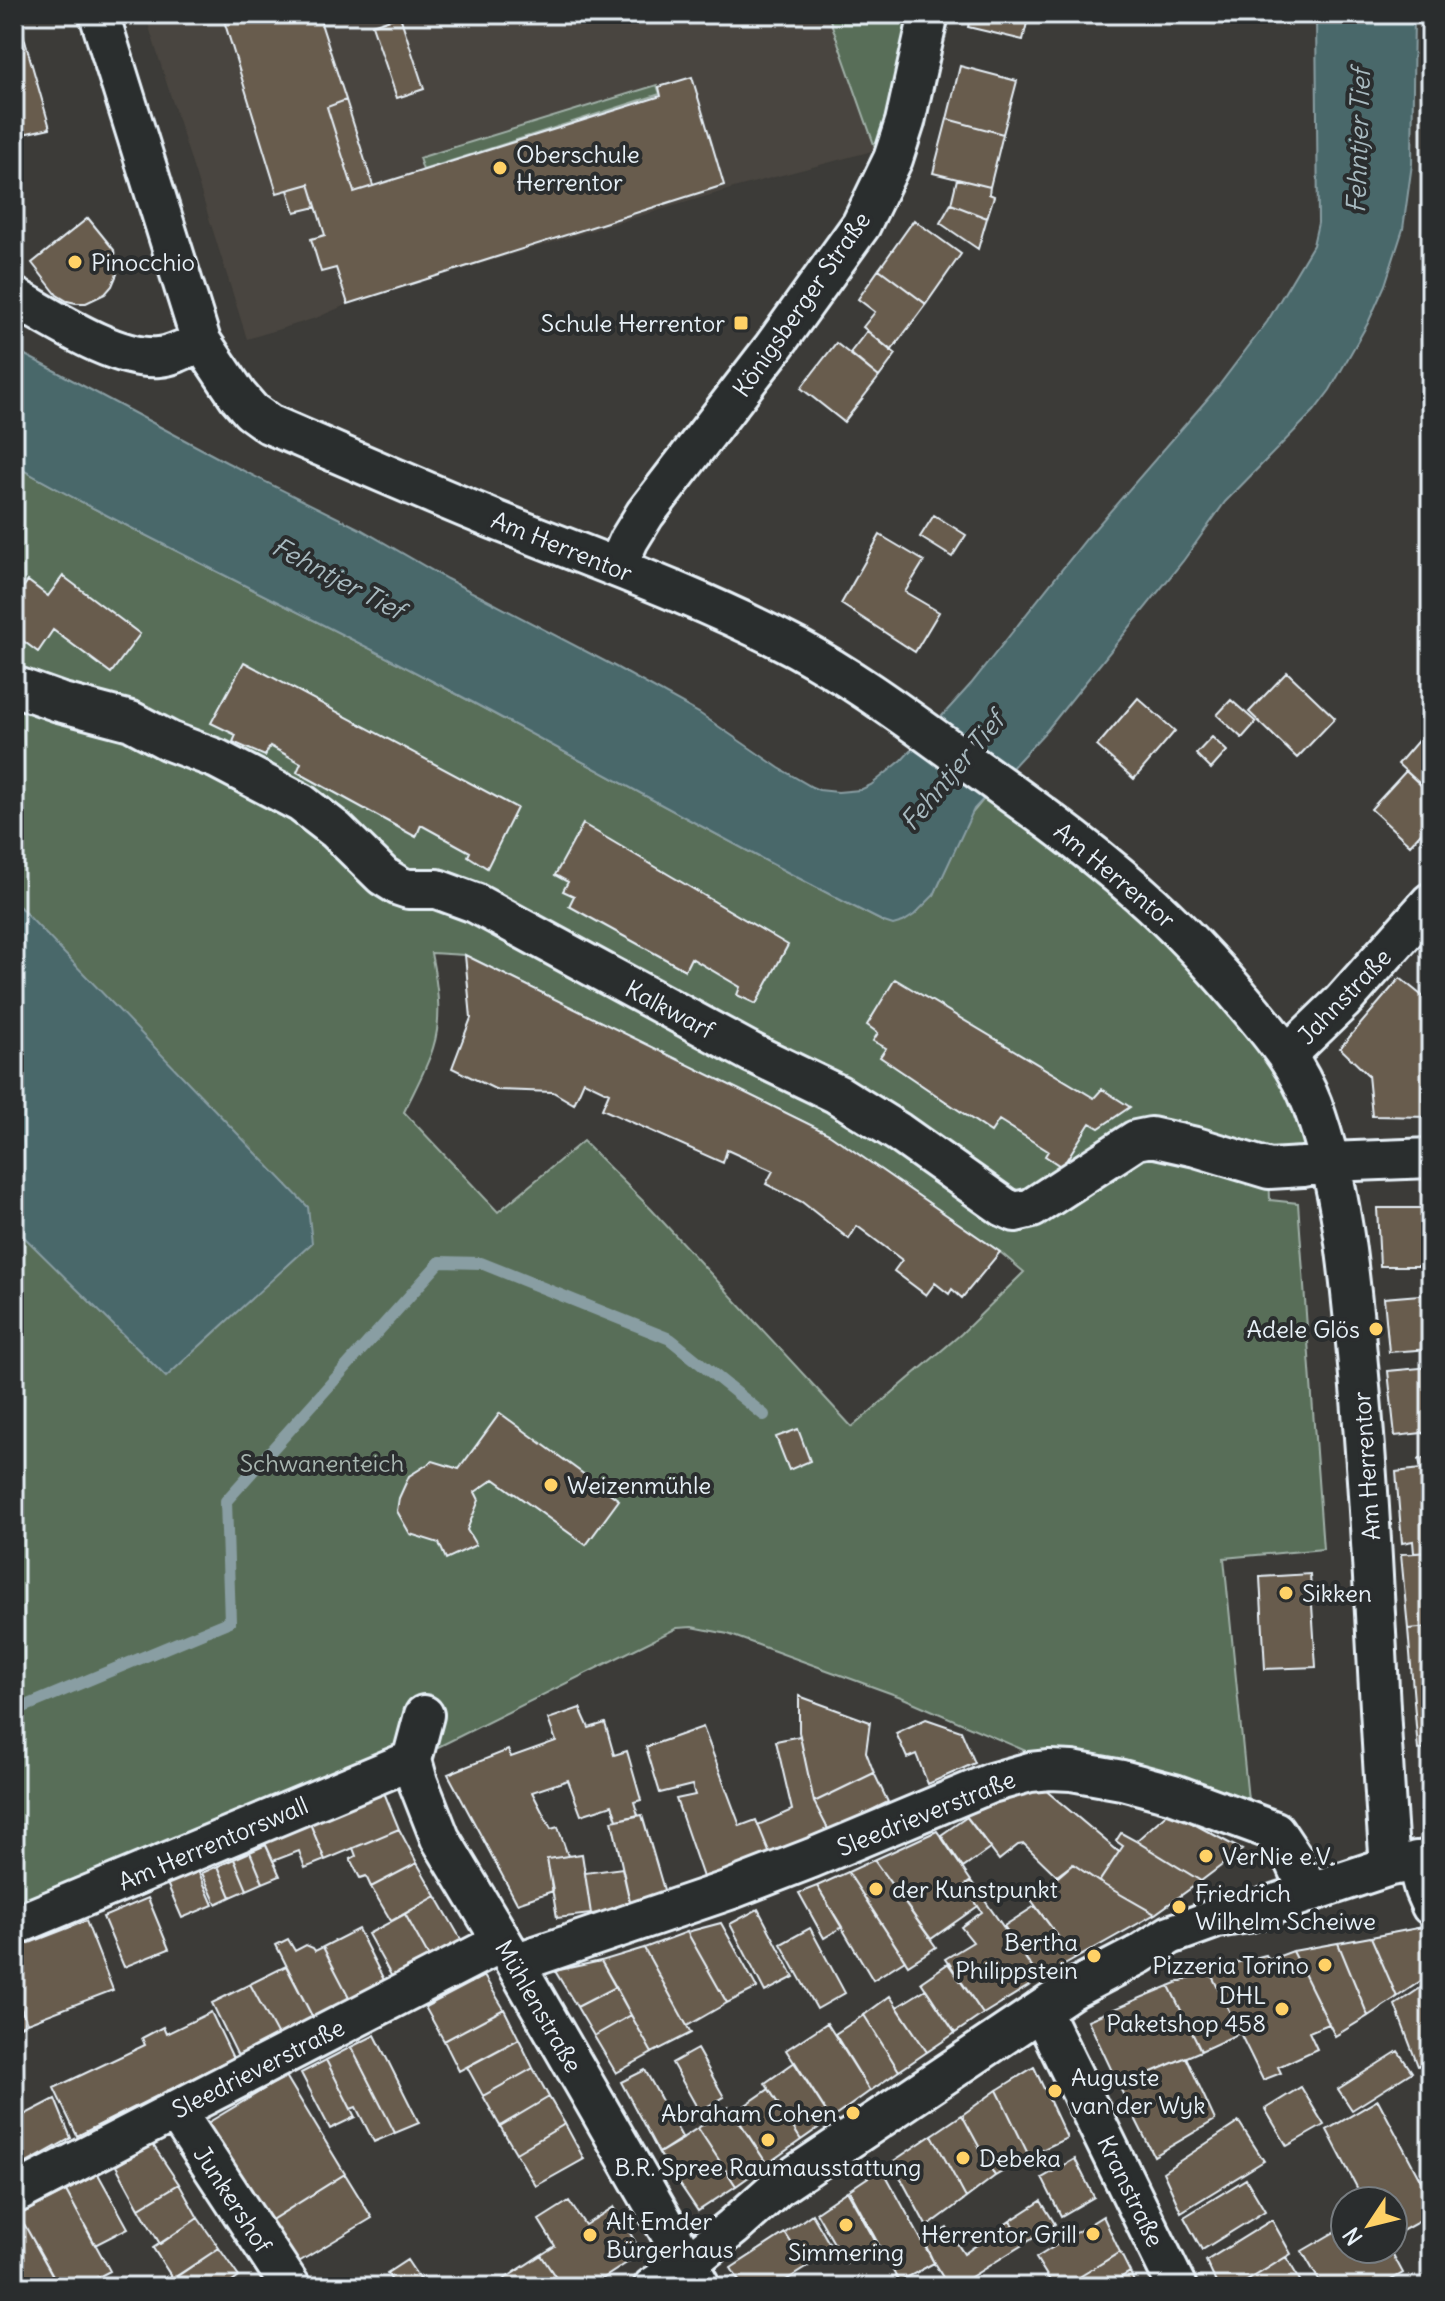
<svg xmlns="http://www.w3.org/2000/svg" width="1445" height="2301" font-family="Delius,sans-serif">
  <rect width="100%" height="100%" fill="#3c3b38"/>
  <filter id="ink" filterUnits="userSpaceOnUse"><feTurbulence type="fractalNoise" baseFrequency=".0125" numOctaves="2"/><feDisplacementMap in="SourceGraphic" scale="16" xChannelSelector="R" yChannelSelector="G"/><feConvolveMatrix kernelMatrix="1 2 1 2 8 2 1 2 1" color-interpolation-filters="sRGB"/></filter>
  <g filter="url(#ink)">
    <path fill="#49453f" d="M145,14H904L876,150L737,187L348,304L316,318L247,339Z"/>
    <path fill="#596e59" stroke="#a0b0a8" stroke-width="2" fill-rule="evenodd" d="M828,14H927L891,159L876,150Z
      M657,85L660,94L423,170L419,158Z
      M14,465C151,542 295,608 434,682C585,761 732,846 884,922L934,895L968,818L997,783L1248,1007L1330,1162L1269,1170L1270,1200L1298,1203L1323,1549L1224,1558L1250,1820L1072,1771L901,1697L728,1634L692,1627L677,1628L412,1760L14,1926ZM431,953L465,955L829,1134L1000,1252L1024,1272L961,1334L852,1427L651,1209L583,1141L498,1212L404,1112C414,1091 426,1070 433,1048C443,1017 437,983 431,953Z"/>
    <path fill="#49676b" stroke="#899ea3" stroke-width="2" d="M1316,14H1414L1412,164L1403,229L1385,285L1368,323L1330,390L1314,411L1225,502L1183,561L1047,730L974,809L934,895L914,915L903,922L893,925L884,922C732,846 585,761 434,682C295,608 151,542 14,465V349L226,462L362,530L447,579L614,666L699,713L779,768L812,787L819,790L838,792L860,790L871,785L902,760L971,684L1087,538L1217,388L1267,322L1313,245L1318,223Z
      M14,901L308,1207L312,1243L166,1377L14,1227Z"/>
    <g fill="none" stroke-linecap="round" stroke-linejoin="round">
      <path stroke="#899ea3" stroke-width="12" d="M14,1711L230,1621L226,1501L440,1262L481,1263L670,1339L764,1415"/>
    </g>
    <path fill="#675b4e" stroke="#e8f1f8" stroke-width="2" d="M222,14H318L346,100L327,107L354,192L661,96L659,87L692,77L724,185L348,304L336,268L321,272L311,239L325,235L309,184L277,193Z
      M971,14H1029L1023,40L968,27Z
      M400,16L424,89L397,98L372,25Z
      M19,20L50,128L14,136V21Z
      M960,66L1017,81L1003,134L947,119Z
      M346,100L373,186L354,192L327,107Z
      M947,119L1003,134L990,187L933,173Z
      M957,179L990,187L989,194L994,196L987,218L951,204Z
      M309,184L316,207L295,212L288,190Z
      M951,204L987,218L978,249L940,223Z
      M88,218L114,250L117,274L112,286L105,294L86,303H76L67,301L57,295L32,263Z
      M914,220L961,254L926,304L879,269Z
      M879,269L926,304L891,351L863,327L875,312L858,299Z
      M867,331L896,354L879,377L850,353Z
      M836,343L879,377L844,422L801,388Z
      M934,515L966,535L952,557L920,537Z
      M880,535L924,561L905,592L939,612L915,652L841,604Z
      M63,576L140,634L111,673L53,630L38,652L14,634V599L28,581L48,596Z
      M244,662L517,808L487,868L468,856L470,852L421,825L416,837L297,772L301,763L270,746L265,756L233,742L236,735L211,723Z
      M1287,672L1335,718L1297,758L1249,712Z
      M1138,698L1175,731L1134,779L1097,746Z
      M1231,700L1256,722L1242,738L1217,715Z
      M1422,736L1431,744V780L1424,788L1398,764Z
      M1212,737L1227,751L1211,769L1196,754Z
      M1406,771L1431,794V822L1410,845L1371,809Z
      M583,824L788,945L756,1004L737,995L740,987L691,958L685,970L569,906L574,896L563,891L568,882L555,875Z
      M465,955L829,1134L1000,1252L962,1298L952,1289L949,1294L935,1283L926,1295L894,1271L902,1260L857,1226L849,1239L802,1202L766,1184L773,1171L727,1150L723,1163L602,1109L609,1093L584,1081L574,1104L553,1092L497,1090L452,1068L471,1018Z
      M1400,978L1431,1003V1117L1372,1116L1368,1075L1340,1048Z
      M895,979L1094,1098L1102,1089L1130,1107L1099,1128L1090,1123L1062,1167L1045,1156L1048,1151L999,1120L991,1132L880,1057L886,1048L873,1041L878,1033L867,1025Z
      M1377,1208H1431V1266H1380Z
      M1431,1294V1349L1389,1352L1384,1298Z
      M1431,1367V1432L1395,1436L1388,1371Z
      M500,1413L619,1500L586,1545L494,1479L475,1492L479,1500L467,1530L476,1545L446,1559L439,1543L410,1534L397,1511L399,1498L409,1476L433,1461L459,1469Z
      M798,1429L810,1461L789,1470L776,1437Z
      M1431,1458V1552L1414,1553L1413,1541L1402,1543L1396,1472L1421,1469L1419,1459Z
      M1431,1552V1627L1408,1629L1401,1554Z
      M1310,1574L1316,1667L1265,1669L1260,1577Z
      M1431,1627V1749L1418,1750L1408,1629Z
      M799,1696L870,1722L866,1752L874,1773L814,1802L799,1732Z
      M580,1708L589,1728L605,1723L614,1755L627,1751L641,1800L634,1802L638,1815L617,1820L612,1805L581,1815L568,1780L532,1792L551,1829L558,1827L568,1856L547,1859L553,1891L517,1903L448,1774L508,1750L511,1757L556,1741L548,1719Z
      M926,1719L961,1731L975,1763L928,1784L916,1754L907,1758L896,1733Z
      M703,1727L740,1826L756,1820L770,1854L704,1880L676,1799L695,1795L692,1785L660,1793L646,1747Z
      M800,1736L814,1802L829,1831L770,1854L758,1825L792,1810L776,1741Z
      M874,1773L888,1802L829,1831L814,1802Z
      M1029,1788L1044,1789L1119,1852L1099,1882L1073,1864L1058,1877L1024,1844L1018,1845L999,1860L965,1815Z
      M383,1790L399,1829L325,1860L309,1821Z
      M1170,1811L1242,1850L1201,1881L1136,1841Z
      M642,1815L667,1900L632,1911L612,1821Z
      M967,1817L991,1848L963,1868L941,1835Z
      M309,1821L325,1860L305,1868L299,1851L273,1861L263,1839Z
      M399,1829L417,1863L371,1887L366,1876L360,1878L350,1859L356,1856L353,1848Z
      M937,1831L971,1881L964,1886L978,1906L931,1939L874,1860Z
      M1121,1833L1136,1841L1201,1881L1155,1914L1099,1882L1123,1846L1116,1841Z
      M266,1845L280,1876L263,1883L250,1852Z
      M250,1852L263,1883L247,1890L234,1859Z
      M582,1854L591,1914L557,1918L547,1859Z
      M234,1859L247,1890L231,1897L218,1866Z
      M874,1860L936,1947L908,1965L848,1872Z
      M417,1863L436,1896L391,1921L371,1887Z
      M1073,1864L1099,1882L1155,1914L1075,1959L1029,1897Z
      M218,1866L231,1897L216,1904L202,1873Z
      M197,1868L213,1905L182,1918L166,1881Z
      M622,1868L632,1911L591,1914L585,1873Z
      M848,1872L905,1960L873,1980L817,1886Z
      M971,1881L1040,1979L983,2014L945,1959L973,1942L961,1927L982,1912L964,1886Z
      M817,1886L842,1927L824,1938L799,1893Z
      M436,1896L462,1941L430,1959L405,1914Z
      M148,1898L169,1949L124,1967L103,1917Z
      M1035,1906L1075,1959L1040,1979L1004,1926Z
      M758,1909L794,1977L765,1992L730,1924Z
      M405,1914L430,1959L393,1979L368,1934Z
      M86,1921L113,1990L27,2023L14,1990V1949Z
      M721,1923L757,1988L727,2003L687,1932Z
      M1423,1927L1431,1947V1974L1397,1997L1371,1937Z
      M810,1928L845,1993L817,2009L781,1944Z
      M358,1929L385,1982L350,1999L323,1947Z
      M687,1932L727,2003L687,2026L644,1948Z
      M1371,1937L1397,1997L1368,2016L1338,1943Z
      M288,1939L295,1951L306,1945L313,1948L315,1951L323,1947L350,1999L313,2018L276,1945Z
      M1338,1943L1368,2016L1335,2036L1293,1951Z
      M644,1948L691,2033L652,2053L601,1961Z
      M1293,1951L1329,2024L1309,2032L1317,2049L1278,2067L1281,2073L1263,2080L1209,1970L1266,1955L1269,1960Z
      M601,1961L616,1987L577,2007L555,1971Z
      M949,1963L983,2014L955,2033L921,1982Z
      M286,1966L313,2018L278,2036L250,1984Z
      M1209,1970L1240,2033L1201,2051L1169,1986Z
      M484,1976L504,2009L444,2041L425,2007Z
      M1431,1981V2060L1418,2066L1395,2005Z
      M250,1984L278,2036L238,2056L212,2003Z
      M1169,1986L1201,2051L1119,2086L1088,2020Z
      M616,1987L631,2015L594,2036L577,2007Z
      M926,1989L955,2033L927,2052L897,2007Z
      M14,1990L27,2023L14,2029Z
      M890,1996L927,2052L899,2071L864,2015Z
      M504,2009L519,2039L459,2071L444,2041Z
      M211,2012L233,2058L77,2136L54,2088L145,2045L142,2038L163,2027L166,2034Z
      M631,2015L652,2053L616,2073L594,2036Z
      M864,2015L899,2071L870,2091L835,2034Z
      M827,2023L870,2091L831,2119L786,2050Z
      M375,2035L419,2123L395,2133L351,2047Z
      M519,2039L533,2068L483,2096L467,2067Z
      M351,2047L395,2133L374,2142L356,2107L351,2109L326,2060Z
      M697,2049L724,2097L699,2111L672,2063Z
      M1398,2051L1412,2072L1352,2110L1338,2089Z
      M1186,2057L1215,2120L1154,2156L1119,2086Z
      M326,2060L355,2117L330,2129L301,2073Z
      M795,2062L831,2119L801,2140L765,2083Z
      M1034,2067L1067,2138L1029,2156L997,2090Z
      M533,2068L549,2097L500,2126L483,2096Z
      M645,2070L683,2139L659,2153L621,2082Z
      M286,2076L345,2174L265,2224L204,2125Z
      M1301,2087L1324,2125L1287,2146L1265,2109Z
      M769,2089L801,2140L767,2164L734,2113Z
      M997,2090L1029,2156L995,2176L962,2115Z
      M549,2097L565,2124L516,2153L500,2126Z
      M55,2099L71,2138L14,2170V2120Z
      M1378,2100L1421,2181L1431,2176V2215L1393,2236V2201H1364L1327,2130Z
      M729,2107L767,2164L736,2186L698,2128Z
      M962,2115L995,2176L966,2198L932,2135Z
      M1239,2122L1264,2161L1181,2212L1163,2172Z
      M565,2124L584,2159L536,2186L516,2153Z
      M698,2128L736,2186L698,2211L659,2153Z
      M932,2135L966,2198L927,2227L892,2162Z
      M153,2145L179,2184L139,2208L116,2166Z
      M1075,2159L1094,2197L1061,2216L1042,2178Z
      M882,2168L934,2263L899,2282L849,2190Z
      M98,2174L128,2228L95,2245L66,2191Z
      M345,2174L372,2218L292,2266L265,2224Z
      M1246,2179L1265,2211L1202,2250L1184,2217Z
      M179,2184L198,2218L160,2244L139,2208Z
      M66,2191L110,2271L79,2287H59L19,2215Z
      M847,2191L877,2244L846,2264L816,2212Z
      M569,2201L585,2225L614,2207L642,2253L590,2287H562L541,2255L555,2246L539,2220Z
      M1041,2201L1055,2224L1024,2244L1010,2221Z
      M812,2214L833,2250L807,2267L785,2233Z
      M19,2215L54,2277L36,2287H14V2218Z
      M1103,2216L1120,2252L1081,2276L1084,2281L1074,2287H1054L1036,2258Z
      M198,2218L219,2248L173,2279L153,2248Z
      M1272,2220L1291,2254L1237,2287H1218L1206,2261Z
      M1010,2221L1024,2244L955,2287H949L934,2263L924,2242L947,2228L964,2254Z
      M1345,2226V2249H1390L1403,2273L1378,2287H1323L1302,2251Z
      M785,2233L807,2267L783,2282L786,2287H743L731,2268Z
      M219,2248L239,2277L225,2287H168L166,2283Z
      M1120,2252L1130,2272L1105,2287H1074L1084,2281L1081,2276Z
      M541,2255L562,2287H492Z
      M1286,2257L1304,2287H1237Z
      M407,2260L425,2287H396L387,2273Z
      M1130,2272L1136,2287H1105Z"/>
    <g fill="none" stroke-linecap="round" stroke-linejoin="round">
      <defs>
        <path id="street" d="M99,14L201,341L238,396L251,411L269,424C344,456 419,489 495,520C596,560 700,597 797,648C854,679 906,718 959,756C1020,799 1081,842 1138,892C1179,928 1216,968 1251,1010C1276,1040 1298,1067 1312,1104C1343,1188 1350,1277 1358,1365C1374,1532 1377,1699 1390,1866
          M14,297C52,318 115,361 159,357C174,356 188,347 201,341
          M617,567L629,540L645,514L772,349L861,225L893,159L905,122L929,14
          M14,686L59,702L131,721L169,741L217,759L301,803L336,830L383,876L399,886L408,889H437L475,903L752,1053L837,1094L898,1132L1004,1207L1015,1212L1032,1208L1136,1140L1151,1137L1196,1147L1269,1169L1303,1167L1330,1162L1431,1158
          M1288,1054L1342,1002L1431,902
          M424,1715L412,1760L418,1782L440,1838L515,1963L701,2287
          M1416,1861L1424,1890L1431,1906
          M14,1926L412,1760
          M515,1963L732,1889L812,1858L991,1783L1030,1772L1050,1770L1072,1771L1122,1780L1174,1794L1275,1831L1295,1861L1309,1893
          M1041,2010L1177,2287
          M175,2110L291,2287
          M14,2194L502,1942
          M653,2287L687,2264L733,2227L779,2186L1071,1990L1140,1954L1170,1935L1217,1918L1247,1913L1390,1866L1431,1859"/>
      </defs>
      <use href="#street" stroke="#e8f1f8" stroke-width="44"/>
      <use href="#street" stroke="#2a2d2e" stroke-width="38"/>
    </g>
  </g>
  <g fill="#ffd166" stroke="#2a2d2e" stroke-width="3">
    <circle cx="500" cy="168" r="8"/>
    <circle cx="75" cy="262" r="8"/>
    <rect x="733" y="315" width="16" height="16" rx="4"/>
    <circle cx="1376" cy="1329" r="8"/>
    <circle cx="551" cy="1485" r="8"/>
    <circle cx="1286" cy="1593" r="8"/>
    <circle cx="1206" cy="1856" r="8"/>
    <circle cx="876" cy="1889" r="8"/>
    <circle cx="1179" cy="1907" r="8"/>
    <circle cx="1094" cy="1956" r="8"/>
    <circle cx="1325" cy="1965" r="8"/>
    <circle cx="1282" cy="2009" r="8"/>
    <circle cx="1055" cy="2091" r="8"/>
    <circle cx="853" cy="2113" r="8"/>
    <circle cx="768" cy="2140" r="8"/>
    <circle cx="963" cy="2158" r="8"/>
    <circle cx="846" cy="2225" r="8"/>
    <circle cx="1093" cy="2234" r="8"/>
    <circle cx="590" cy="2235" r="8"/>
  </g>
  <g text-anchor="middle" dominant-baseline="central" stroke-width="8" stroke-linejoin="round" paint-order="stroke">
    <g font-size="24" fill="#e8f1f8" stroke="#2a2d2e" text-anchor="start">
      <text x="516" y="154">Oberschule<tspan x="516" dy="28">Herrentor</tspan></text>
      <text x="91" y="262">Pinocchio</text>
      <text x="725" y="323" text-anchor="end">Schule Herrentor</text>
      <text x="1360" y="1329" text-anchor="end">Adele Glös</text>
      <text x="567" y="1485">Weizenmühle</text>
      <text x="1302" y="1593">Sikken</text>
      <text x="1222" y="1856">VerNie e.V.</text>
      <text x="892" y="1889">der Kunstpunkt</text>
      <text x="1195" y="1893">Friedrich<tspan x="1195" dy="28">Wilhelm Scheiwe</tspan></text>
      <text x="1078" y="1942" text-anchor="end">Bertha<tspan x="1078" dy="28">Philippstein</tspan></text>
      <text x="1309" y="1965" text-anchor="end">Pizzeria Torino</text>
      <text x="1266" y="1995" text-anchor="end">DHL<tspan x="1266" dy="28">Paketshop 458</tspan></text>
      <text x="1071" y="2077">Auguste<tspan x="1071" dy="28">van der Wyk</tspan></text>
      <text x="837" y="2113" text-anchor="end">Abraham Cohen</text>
      <text x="979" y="2158">Debeka</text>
      <text x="768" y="2167" text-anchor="middle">B.R. Spree Raumausstattung</text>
      <text x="606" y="2221">Alt Emder<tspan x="606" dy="28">Bürgerhaus</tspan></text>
      <text x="1077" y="2234" text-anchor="end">Herrentor Grill</text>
      <text x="846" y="2252" text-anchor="middle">Simmering</text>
    </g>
    <g font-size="24" fill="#e8f1f8" stroke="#2a2d2e">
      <text transform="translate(801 304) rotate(-55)">Königsberger Straße</text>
      <text transform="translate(562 546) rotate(22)">Am Herrentor</text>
      <text transform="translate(1115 875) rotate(40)">Am Herrentor</text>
      <text transform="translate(1344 996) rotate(-46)">Jahnstraße</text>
      <text transform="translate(670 1009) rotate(28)">Kalkwarf</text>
      <text transform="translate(1366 1466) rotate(-94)">Am Herrentor</text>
      <text transform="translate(926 1813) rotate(-22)">Sleedrieverstraße</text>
      <text transform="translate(213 1843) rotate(-23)">Am Herrentorswall</text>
      <text transform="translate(539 2006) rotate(60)">Mühlenstraße</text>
      <text transform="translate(258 2068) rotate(-27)">Sleedrieverstraße</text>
      <text transform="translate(1131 2191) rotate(64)">Kranstraße</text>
      <text transform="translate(233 2199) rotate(57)">Junkershof</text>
    </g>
    <g font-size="24" fill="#a8b6b0" stroke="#2a2d2e">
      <text x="322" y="1463">Schwanenteich</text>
    </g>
    <g font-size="26" font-style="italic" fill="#a8bac0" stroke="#2a2d2e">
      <text transform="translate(1358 141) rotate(-88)">Fehntjer Tief</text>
      <text transform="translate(338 578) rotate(28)">Fehntjer Tief</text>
      <text transform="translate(952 771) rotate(-50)">Fehntjer Tief</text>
    </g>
  </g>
  <rect width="1445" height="2301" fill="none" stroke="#2a2d2e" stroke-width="48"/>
  <rect x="24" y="24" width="1397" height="2253" fill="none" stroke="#e8f1f8" stroke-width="3" filter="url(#ink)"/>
  <g transform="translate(1369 2225) rotate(235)"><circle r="38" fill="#2a2d2e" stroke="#767b7f" stroke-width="2"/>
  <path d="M0-6L14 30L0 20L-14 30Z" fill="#ffd166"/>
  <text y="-12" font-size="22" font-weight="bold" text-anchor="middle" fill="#e8f1f8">N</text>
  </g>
</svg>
